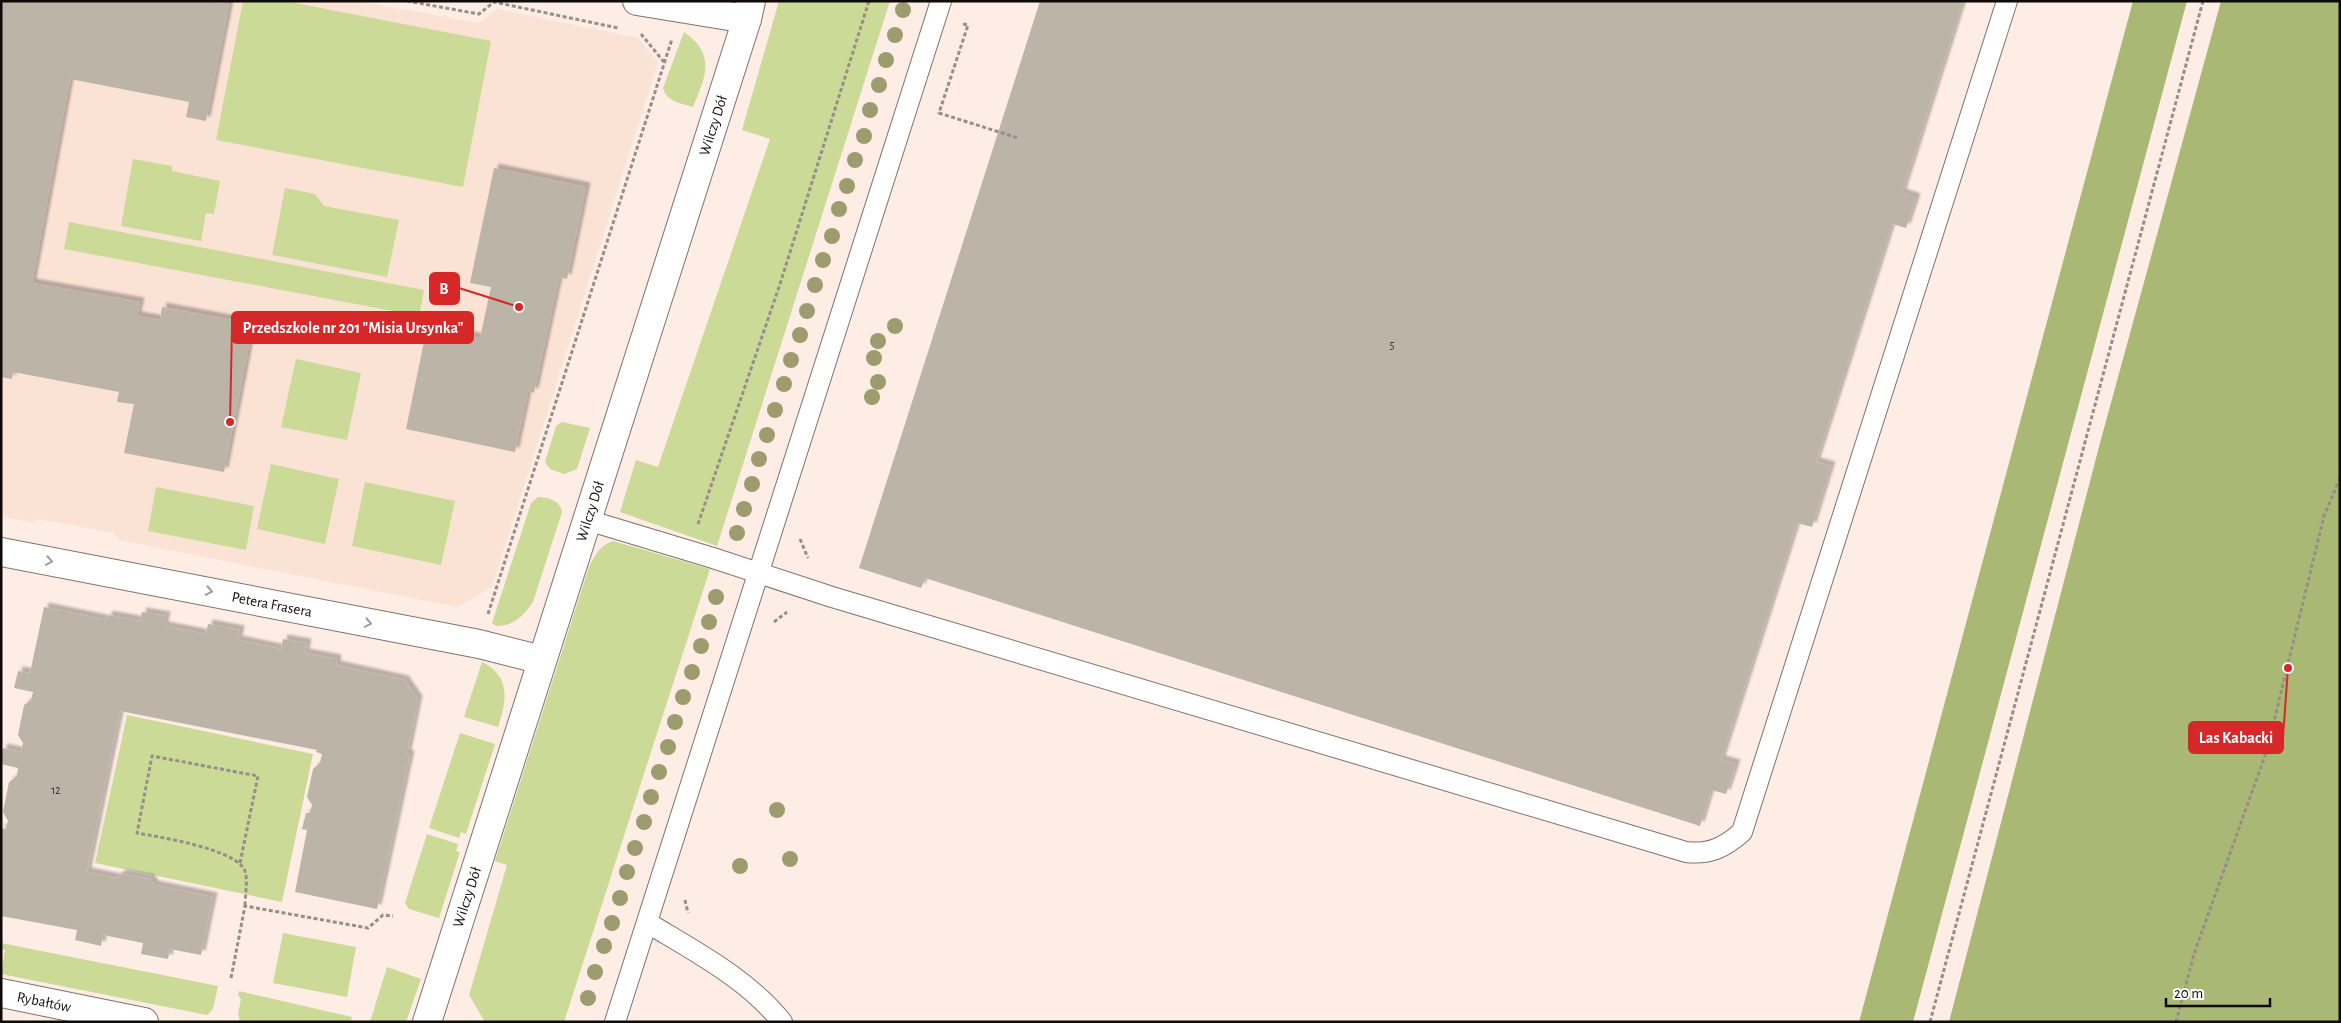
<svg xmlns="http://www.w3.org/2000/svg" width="2341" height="1023" font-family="'Alegreya Sans',sans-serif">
  <defs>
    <filter id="shadow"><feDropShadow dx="4.5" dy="-4.5" stdDeviation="1" flood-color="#0004"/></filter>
  </defs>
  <rect width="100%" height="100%" fill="#fdede4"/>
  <path fill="#fae2d5" d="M1,1L226,4L227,1H357L479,23L497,9L638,38L658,62L492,587L457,607L119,540L114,533L38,519L33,523L1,516Z"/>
  <path fill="#ccda98" d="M243,1H285L491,41L463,187L216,140Z
    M779,1H890L717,546L620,512L636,460L658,467L770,139L742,130Z
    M684,32C716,54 706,76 693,107C681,103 666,102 663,88Z
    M133,159L172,166V171L220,181L214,214L206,213L201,241L121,226Z
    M285,188L315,194L324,206L399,220L387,277L272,255Z
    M69,222L424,290L419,316L64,249Z
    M296,359L361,373L347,440L281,427Z
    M562,422L590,428L577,469L564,474L550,469L545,462L556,426Z
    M271,464L339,479L325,544L257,529Z
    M365,482L455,501L441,565L352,546Z
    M156,487L254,506L246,550L148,531Z
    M538,497C548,497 561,501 562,512L533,602C524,615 513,627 496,626L492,623L531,503Z
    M613,541L710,569L564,1022H485L469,995L507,865L495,861L589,567C595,554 600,546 613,541Z
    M482,662C511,676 507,701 498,727L464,717Z
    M127,715L313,754L282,902L95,863Z
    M460,733L495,744L466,834L461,832L459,838L429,828Z
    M427,834L458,844L456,851L460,852L439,918L409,909L405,903Z
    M283,933L356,947L347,997L273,983Z
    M1,943L218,986L213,1009L207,1015L1,974L5,950L1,949Z
    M387,967L421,979L406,1022H370Z
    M239,991L352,1017L351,1022L240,1021L238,1014L241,999L238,995Z"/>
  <path fill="#aab875" d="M2133,1H2187L1913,1022H1859Z
    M2221,1H2340V1022H1949L2100,443Z"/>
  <path fill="#bcb5a7" filter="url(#shadow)" d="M1,1H209L229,5L206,121L186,117L189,102L70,79L32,283L140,302L137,316L160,320L162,307L253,324L224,472L124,453L134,404L117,402L119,392L13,372L12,379L1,377Z
    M1040,1H1963L1902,193L1916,198L1906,228L1892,224L1816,462L1831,466L1812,527L1797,523L1721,760L1736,764L1726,794L1711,790L1700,826L925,578L921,588L859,568Z
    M494,168L586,187L567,279L559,277L534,393L528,391L515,452L406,429L427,327L480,338L491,287L470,283Z
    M44,607L107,620L108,615L140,621L142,612L166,616L164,626L206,634L208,624L240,630L238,640L281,649L283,639L307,643L305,653L337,659L336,665L404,680L418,700L407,754L410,755L377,909L295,892L307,830L302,829L306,813H310L312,805L307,797L313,769L320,763L322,754L316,752L317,750L120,711L87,872L116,878L122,874L150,879L154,885L213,897L201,955L170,949L168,959L141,954L143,943L103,935L101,946L75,940L77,930L1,916V828L6,829L8,821L3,812L9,782L17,776L18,768L1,764V755L3,748L21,752L23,743L18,735L24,705L31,700L33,692L14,688L18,671L30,673Z"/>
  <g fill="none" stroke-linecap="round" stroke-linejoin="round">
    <defs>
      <path id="service" d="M587,520L713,558L832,597L1686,852C1710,855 1725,847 1742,832L2007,1
        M648,923C694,951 748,979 782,1022
        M615,1022L941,1"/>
      <g id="minor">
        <path d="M637,1L747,19"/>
        <path id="s1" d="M1,552L479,644L542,660"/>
        <path id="s2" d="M1,993L144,1022"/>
        <path id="s3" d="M427,1022L747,19L751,1"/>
      </g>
    </defs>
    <use href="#service" stroke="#81726b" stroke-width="22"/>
    <use href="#minor" stroke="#81726b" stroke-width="30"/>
    <path stroke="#988d87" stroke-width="3" stroke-dasharray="4 2.5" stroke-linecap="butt" d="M407,1L479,14L494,2L618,28
      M963,24L968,25L939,113L1018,138
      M641,34L664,62
      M698,524L780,284L869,1
      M800,539L808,558
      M488,614L672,39
      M774,622L787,612
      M240,863L258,776L152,756L137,833C159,837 237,849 245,871C248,880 245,896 245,906
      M685,900L688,913
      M231,978L245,906L368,928L383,915L393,916
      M1930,1022L2203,1
      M2176,1022L2194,954L2267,750L2324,516L2340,478"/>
    <use href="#service" stroke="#fff" stroke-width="20"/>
    <use href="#minor" stroke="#fff" stroke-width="28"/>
  </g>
  <g fill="#9d9c6e">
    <circle cx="903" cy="10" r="8"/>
    <circle cx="895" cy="35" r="8"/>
    <circle cx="886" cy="60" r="8"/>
    <circle cx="879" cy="85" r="8"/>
    <circle cx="870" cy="110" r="8"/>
    <circle cx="864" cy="136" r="8"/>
    <circle cx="855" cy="160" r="8"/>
    <circle cx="847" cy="186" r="8"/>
    <circle cx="839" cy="209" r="8"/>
    <circle cx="832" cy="236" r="8"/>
    <circle cx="823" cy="260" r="8"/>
    <circle cx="815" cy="285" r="8"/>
    <circle cx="807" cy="311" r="8"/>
    <circle cx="895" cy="326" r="8"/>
    <circle cx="800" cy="335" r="8"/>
    <circle cx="878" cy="341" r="8"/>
    <circle cx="874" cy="358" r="8"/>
    <circle cx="791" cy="360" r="8"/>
    <circle cx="878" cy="382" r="8"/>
    <circle cx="784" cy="384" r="8"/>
    <circle cx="872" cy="397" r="8"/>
    <circle cx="775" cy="410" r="8"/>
    <circle cx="767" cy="435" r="8"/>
    <circle cx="759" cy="459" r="8"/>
    <circle cx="752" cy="484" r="8"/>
    <circle cx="744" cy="509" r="8"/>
    <circle cx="737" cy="533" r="8"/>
    <circle cx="716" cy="597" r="8"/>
    <circle cx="709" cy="622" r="8"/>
    <circle cx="701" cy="646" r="8"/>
    <circle cx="692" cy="672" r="8"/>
    <circle cx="683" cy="697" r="8"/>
    <circle cx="675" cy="722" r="8"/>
    <circle cx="668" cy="747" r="8"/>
    <circle cx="659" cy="772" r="8"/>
    <circle cx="651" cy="797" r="8"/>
    <circle cx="777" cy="810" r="8"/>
    <circle cx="644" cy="822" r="8"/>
    <circle cx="635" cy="848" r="8"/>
    <circle cx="790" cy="859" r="8"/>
    <circle cx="740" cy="866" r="8"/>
    <circle cx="627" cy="872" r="8"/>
    <circle cx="620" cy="898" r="8"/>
    <circle cx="612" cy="923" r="8"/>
    <circle cx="604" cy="946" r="8"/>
    <circle cx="595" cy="972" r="8"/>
    <circle cx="588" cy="998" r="8"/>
  </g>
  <defs><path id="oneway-chevron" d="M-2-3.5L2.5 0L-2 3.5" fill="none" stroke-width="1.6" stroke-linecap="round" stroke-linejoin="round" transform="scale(1.25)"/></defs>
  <g stroke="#9f9d9c">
    <use href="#oneway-chevron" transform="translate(49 561) rotate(11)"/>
    <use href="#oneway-chevron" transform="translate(209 591) rotate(11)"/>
    <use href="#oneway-chevron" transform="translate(368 623) rotate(11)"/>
  </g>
  <g text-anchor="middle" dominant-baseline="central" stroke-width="4.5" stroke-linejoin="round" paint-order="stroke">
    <g font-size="12" fill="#3a3530">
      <text x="1392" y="345">5</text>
      <text x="56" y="790">12</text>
    </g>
    <g font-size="15" fill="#0f0a08" stroke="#fff">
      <text stroke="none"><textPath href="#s3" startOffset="941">Wilczy Dół</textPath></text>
      <text stroke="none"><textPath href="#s3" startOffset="536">Wilczy Dół</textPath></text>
      <text stroke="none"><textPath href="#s1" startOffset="276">Petera Frasera</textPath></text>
      <text stroke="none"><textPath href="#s3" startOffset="131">Wilczy Dół</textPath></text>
      <text stroke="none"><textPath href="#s2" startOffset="44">Rybałtów</textPath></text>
    </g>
  </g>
  <path fill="none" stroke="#d62828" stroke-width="2" d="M519 307L459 288M230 422L232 327M2288 668L2283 737"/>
  <g fill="#d62828" stroke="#fff" stroke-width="2">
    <circle cx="519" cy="307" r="5"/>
    <circle cx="230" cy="422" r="5"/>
    <circle cx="2288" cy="668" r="5"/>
  </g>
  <g fill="#d62828" stroke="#d62828" stroke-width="2">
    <rect x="430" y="273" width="29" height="31" rx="5"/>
    <rect x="232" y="312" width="241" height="31" rx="5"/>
    <rect x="2189" y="722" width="94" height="31" rx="5"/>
  </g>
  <g font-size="16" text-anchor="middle" font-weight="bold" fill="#fff">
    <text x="444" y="294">B</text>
    <text x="353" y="333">Przedszkole nr 201 "Misia Ursynka"</text>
    <text x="2236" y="743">Las Kabacki</text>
  </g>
  <rect width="2341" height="1023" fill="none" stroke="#0f0a08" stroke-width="5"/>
  <path d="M2166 998v8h104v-8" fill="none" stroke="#0f0a08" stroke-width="2.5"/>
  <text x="2174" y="998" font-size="15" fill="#0f0a08" stroke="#ffffff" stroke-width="4" paint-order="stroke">20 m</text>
</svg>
